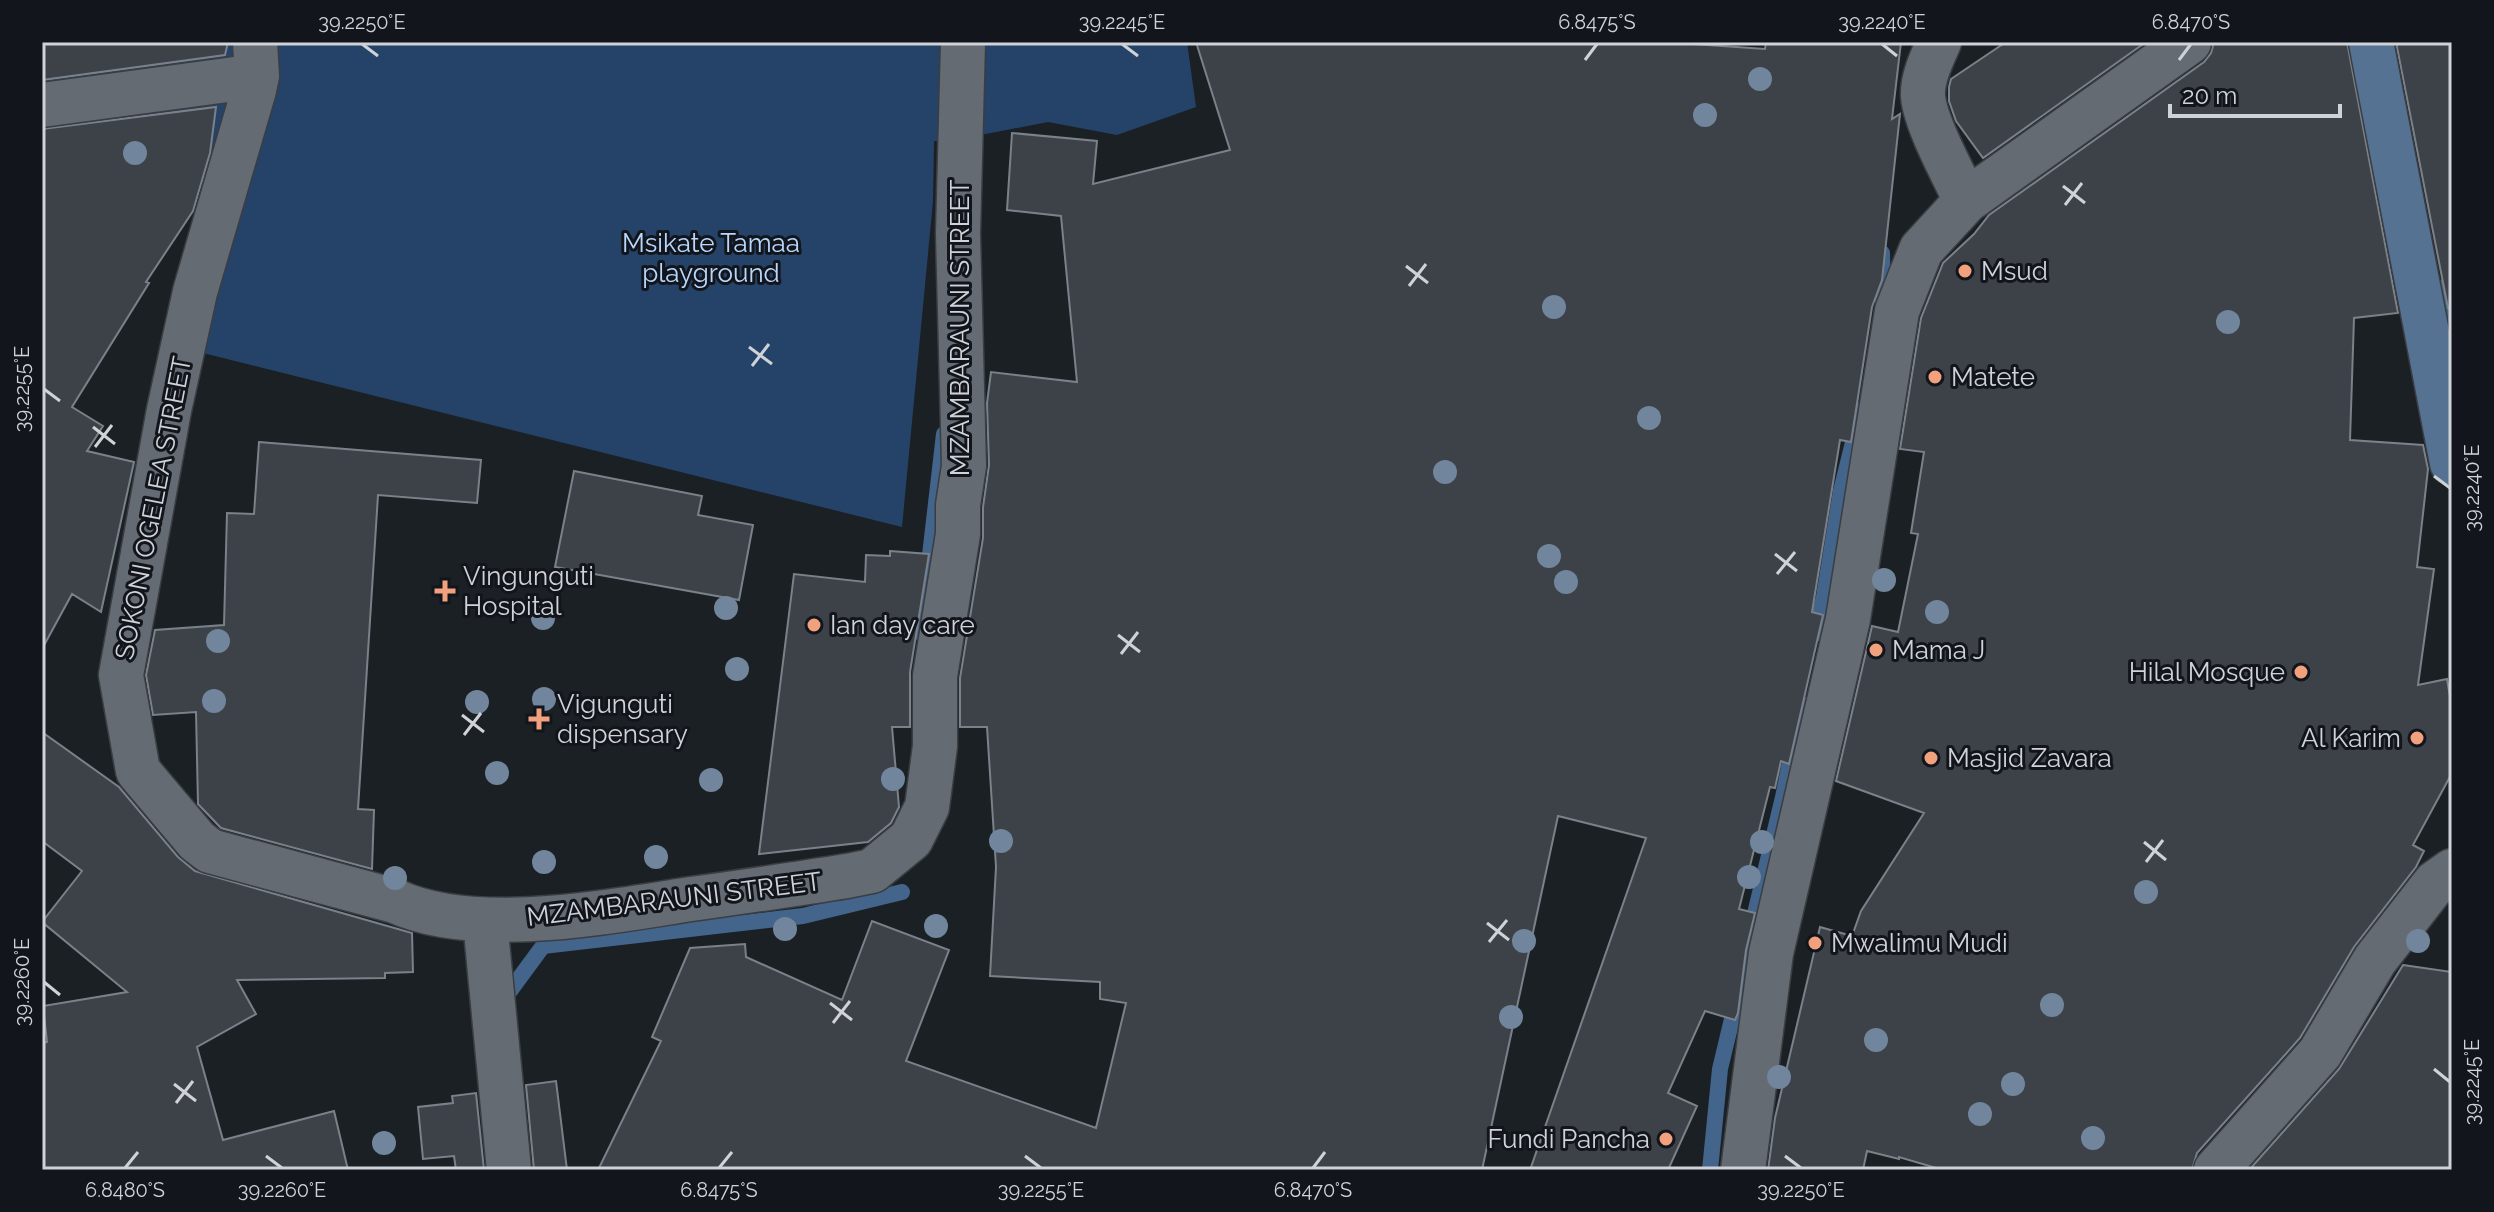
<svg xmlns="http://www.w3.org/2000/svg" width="2494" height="1212" font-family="Raleway,sans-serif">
  <rect width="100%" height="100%" fill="#1b2025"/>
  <path fill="#254368" d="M42,42H1187L1196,107L1117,135L1048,122L949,141H934L933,201L902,527L187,349L246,182L42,193Z"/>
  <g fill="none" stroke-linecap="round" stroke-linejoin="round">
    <path stroke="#43648b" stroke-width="16" d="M1882,253L1883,305
      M2445,287L2452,330
      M921,633L944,434
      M1815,634L1824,597L1841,491L1861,410
      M504,1005V999L543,946L803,916L902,892
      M1710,1170L1720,1069L1750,944L1752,926L1783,797L1802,704"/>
  </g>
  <path fill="#3d4249" stroke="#7b8189" stroke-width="2" d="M42,42H228L225,55L42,80Z
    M1196,42H1663L1765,49L1766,42H1901L1892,119L1900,114L1882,280L1872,307L1851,442L1840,440L1812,612L1823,615L1789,764L1781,761L1775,788L1770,787L1739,909L1755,913L1746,950L1738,1013L1735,1020L1705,1011L1668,1093L1697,1106L1668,1170H1530L1646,838L1558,816L1482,1170H598L661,1041L652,1037L690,948L745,944L746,957L842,1000L872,921L949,950L906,1061L1096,1128L1126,1003L1100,999V982L990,976L996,867L987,727H960V678L983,538V507L989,465L987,403L991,372L1077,382L1061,216L1007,210L1012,133L1097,141L1093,184L1230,150Z
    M2006,42H2146L1983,158L1956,121L1949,101V87L1951,79Z
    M2214,42H2347L2398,313L2354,318L2350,440L2423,445L2428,469L2417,567L2434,569L2418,685L2447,679L2452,708V773L2413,845L2424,851L2416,867L2354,947L2300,1038L2197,1153L2192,1170H1943L1899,1157V1159L1867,1151L1863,1170H1768L1775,1118L1820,927L1852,936L1861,911L1924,813L1836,781L1872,626L1898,632L1918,534L1911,533L1924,452L1900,449L1921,318L1943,263L1974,234L1989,215L2204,62L2211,53Z
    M2396,42H2452V308H2448Z
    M216,107L210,153L193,211L146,282L149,283L72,407L103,426L87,451L134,462L101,612L72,594L42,649V129Z
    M259,442L481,460L477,503L378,495L358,809L374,810L372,869L221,828L198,804L196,712L153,715L146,675L155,630L224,625L227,513L254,514Z
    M574,471L702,496L698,515L753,525L739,600L555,567Z
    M890,551L929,554L910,672V727H892L899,807L891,823L868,842L759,854L794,574L865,582L866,555L890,556Z
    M42,732L119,787L178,857L195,871L412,933L413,972L385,973V978L237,980L256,1014L197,1047L223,1140L334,1111L348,1170H42V1043L47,1042L43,1006L127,992L42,922L82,871L42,841Z
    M2403,965L2452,972V1170H2249L2339,1069Z
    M556,1081L567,1170H534L526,1085Z
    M476,1093L484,1170H456L454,1156L423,1159L418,1107L453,1103L452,1096Z"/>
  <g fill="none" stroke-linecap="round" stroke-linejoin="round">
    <defs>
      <path id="street" d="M255,42L257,76L254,90L195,292L169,410L121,675L138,771L197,841L210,851L395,901C471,936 596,914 678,901C734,893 791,885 847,876L872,871L911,839L927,807L935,746V676L958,534V505L964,466L958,234L963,42
        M1939,42C1932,58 1922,78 1923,96C1925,123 1954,175 1966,201
        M42,105L257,76
        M485,921L509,1170
        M1743,1170L1771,953L1848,619L1897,311L1921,250L1966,201L2189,42
        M2216,1170L2320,1053L2375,960L2435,883L2452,871"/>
      <path id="secondary" d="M2371,42L2452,463"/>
    </defs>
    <use href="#street" stroke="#3a3d42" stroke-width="47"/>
    <use href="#secondary" stroke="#3a3d42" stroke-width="47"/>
    <use href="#street" stroke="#656b72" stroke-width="44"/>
    <use href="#secondary" stroke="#557293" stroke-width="44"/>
  </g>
  <g fill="#71859c">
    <circle cx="1760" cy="79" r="12"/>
    <circle cx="1705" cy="115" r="12"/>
    <circle cx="135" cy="153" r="12"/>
    <circle cx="1554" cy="307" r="12"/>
    <circle cx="2228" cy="322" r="12"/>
    <circle cx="1649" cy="418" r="12"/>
    <circle cx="1445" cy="472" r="12"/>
    <circle cx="1549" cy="556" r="12"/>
    <circle cx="1884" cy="580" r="12"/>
    <circle cx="1566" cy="582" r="12"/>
    <circle cx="726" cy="608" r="12"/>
    <circle cx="1937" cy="612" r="12"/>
    <circle cx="543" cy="618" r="12"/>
    <circle cx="218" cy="641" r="12"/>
    <circle cx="737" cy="669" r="12"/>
    <circle cx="544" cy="699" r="12"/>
    <circle cx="214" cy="701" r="12"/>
    <circle cx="477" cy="702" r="12"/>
    <circle cx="497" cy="773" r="12"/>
    <circle cx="893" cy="779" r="12"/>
    <circle cx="711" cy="780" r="12"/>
    <circle cx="1001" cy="841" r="12"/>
    <circle cx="1762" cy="842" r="12"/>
    <circle cx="656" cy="857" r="12"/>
    <circle cx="544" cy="862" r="12"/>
    <circle cx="1749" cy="877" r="12"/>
    <circle cx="395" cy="878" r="12"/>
    <circle cx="2146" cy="892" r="12"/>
    <circle cx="936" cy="926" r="12"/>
    <circle cx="785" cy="929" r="12"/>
    <circle cx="1524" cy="941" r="12"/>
    <circle cx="2418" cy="941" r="12"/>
    <circle cx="2052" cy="1005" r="12"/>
    <circle cx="1511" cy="1017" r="12"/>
    <circle cx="1876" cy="1040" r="12"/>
    <circle cx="1779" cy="1077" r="12"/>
    <circle cx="2013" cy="1084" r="12"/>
    <circle cx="1980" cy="1114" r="12"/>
    <circle cx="2093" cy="1138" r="12"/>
    <circle cx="384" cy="1143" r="12"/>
  </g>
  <path fill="none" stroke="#cfd2d6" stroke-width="3" d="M362,44L378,56M1122,44L1138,56M1882,44L1897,56M1585,60L1597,44M2179,60L2191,44M2063,186L2085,203M2065,205L2082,183M1406,266L1428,283M1409,286L1426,264M749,347L772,364M752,366L769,344M44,389L60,401M93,427L115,444M95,447L112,425M2434,476L2450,488M1775,554L1797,571M1777,574L1795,552M1118,635L1140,652M1121,654L1138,632M462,715L484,732M464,735L481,713M2144,842L2166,860M2146,862L2163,840M1487,923L1509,940M1489,942L1507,920M44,982L60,995M830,1003L852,1020M833,1023L850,1001M2434,1069L2450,1082M174,1084L196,1101M176,1103L193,1081M266,1156L282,1168M1025,1156L1041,1168M1785,1156L1801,1168M125,1168L138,1152M719,1168L732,1152M1313,1168L1325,1152"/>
  <g fill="#f2a17e" stroke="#12161c" stroke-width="3">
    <circle cx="1965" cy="271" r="8"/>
    <circle cx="1935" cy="377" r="8"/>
    <path d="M441 579h8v8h8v8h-8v8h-8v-8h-8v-8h8z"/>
    <circle cx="814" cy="625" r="8"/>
    <circle cx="1876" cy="650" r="8"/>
    <circle cx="2301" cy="672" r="8"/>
    <path d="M535 707h8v8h8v8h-8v8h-8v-8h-8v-8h8z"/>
    <circle cx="2417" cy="738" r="8"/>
    <circle cx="1931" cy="758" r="8"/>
    <circle cx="1815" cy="943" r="8"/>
    <circle cx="1666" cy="1139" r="8"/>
  </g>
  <g text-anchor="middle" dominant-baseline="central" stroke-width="6" stroke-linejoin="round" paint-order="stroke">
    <g font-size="26" fill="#b8d7fd" stroke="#12161c">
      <text x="711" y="243">Msikate Tamaa<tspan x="711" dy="30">playground</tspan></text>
    </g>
    <g font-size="26" fill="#cfd2d6" stroke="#12161c" text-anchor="start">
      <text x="1981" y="271">Msud</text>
      <text x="1951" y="377">Matete</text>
      <text x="463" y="576">Vingunguti<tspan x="463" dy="30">Hospital</tspan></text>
      <text x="830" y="625">Ian day care</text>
      <text x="1892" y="650">Mama J</text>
      <text x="2285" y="672" text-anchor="end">Hilal Mosque</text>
      <text x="557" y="704">Vigunguti<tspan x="557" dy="30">dispensary</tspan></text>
      <text x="2401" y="738" text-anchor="end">Al Karim</text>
      <text x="1947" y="758">Masjid Zavara</text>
      <text x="1831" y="943">Mwalimu Mudi</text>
      <text x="1650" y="1139" text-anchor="end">Fundi Pancha</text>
    </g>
    <g font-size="26" fill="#cfd2d6" stroke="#12161c">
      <text transform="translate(960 328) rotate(-90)">MZAMBARAUNI STREET</text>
      <text transform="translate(153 508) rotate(-79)">SOKONI OGELEA STREET</text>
      <text transform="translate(674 899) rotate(-7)">MZAMBARAUNI STREET</text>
    </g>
  </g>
  <rect width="2494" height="1212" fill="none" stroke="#12161c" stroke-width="88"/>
  <path d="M2170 104v12h170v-12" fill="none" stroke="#cfd2d6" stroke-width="4"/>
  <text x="2182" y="104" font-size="24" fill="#cfd2d6" stroke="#12161c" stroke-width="6" paint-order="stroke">20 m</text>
  <rect x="44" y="44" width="2406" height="1124" fill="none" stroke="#cfd2d6" stroke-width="3"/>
  <g font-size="20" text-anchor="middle" fill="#cfd2d6">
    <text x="362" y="29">39.2250°E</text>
    <text x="1122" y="29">39.2245°E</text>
    <text x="1597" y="29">6.8475°S</text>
    <text x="1882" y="29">39.2240°E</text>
    <text x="2191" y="29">6.8470°S</text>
    <text transform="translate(22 389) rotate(-90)" y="7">39.2255°E</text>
    <text transform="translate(2472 488) rotate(-90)" y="7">39.2240°E</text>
    <text transform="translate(22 982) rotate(-90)" y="7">39.2260°E</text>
    <text transform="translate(2472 1082) rotate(-90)" y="7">39.2245°E</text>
    <text x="125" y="1197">6.8480°S</text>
    <text x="282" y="1197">39.2260°E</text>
    <text x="719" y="1197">6.8475°S</text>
    <text x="1041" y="1197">39.2255°E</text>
    <text x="1313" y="1197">6.8470°S</text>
    <text x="1801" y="1197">39.2250°E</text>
  </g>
</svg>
